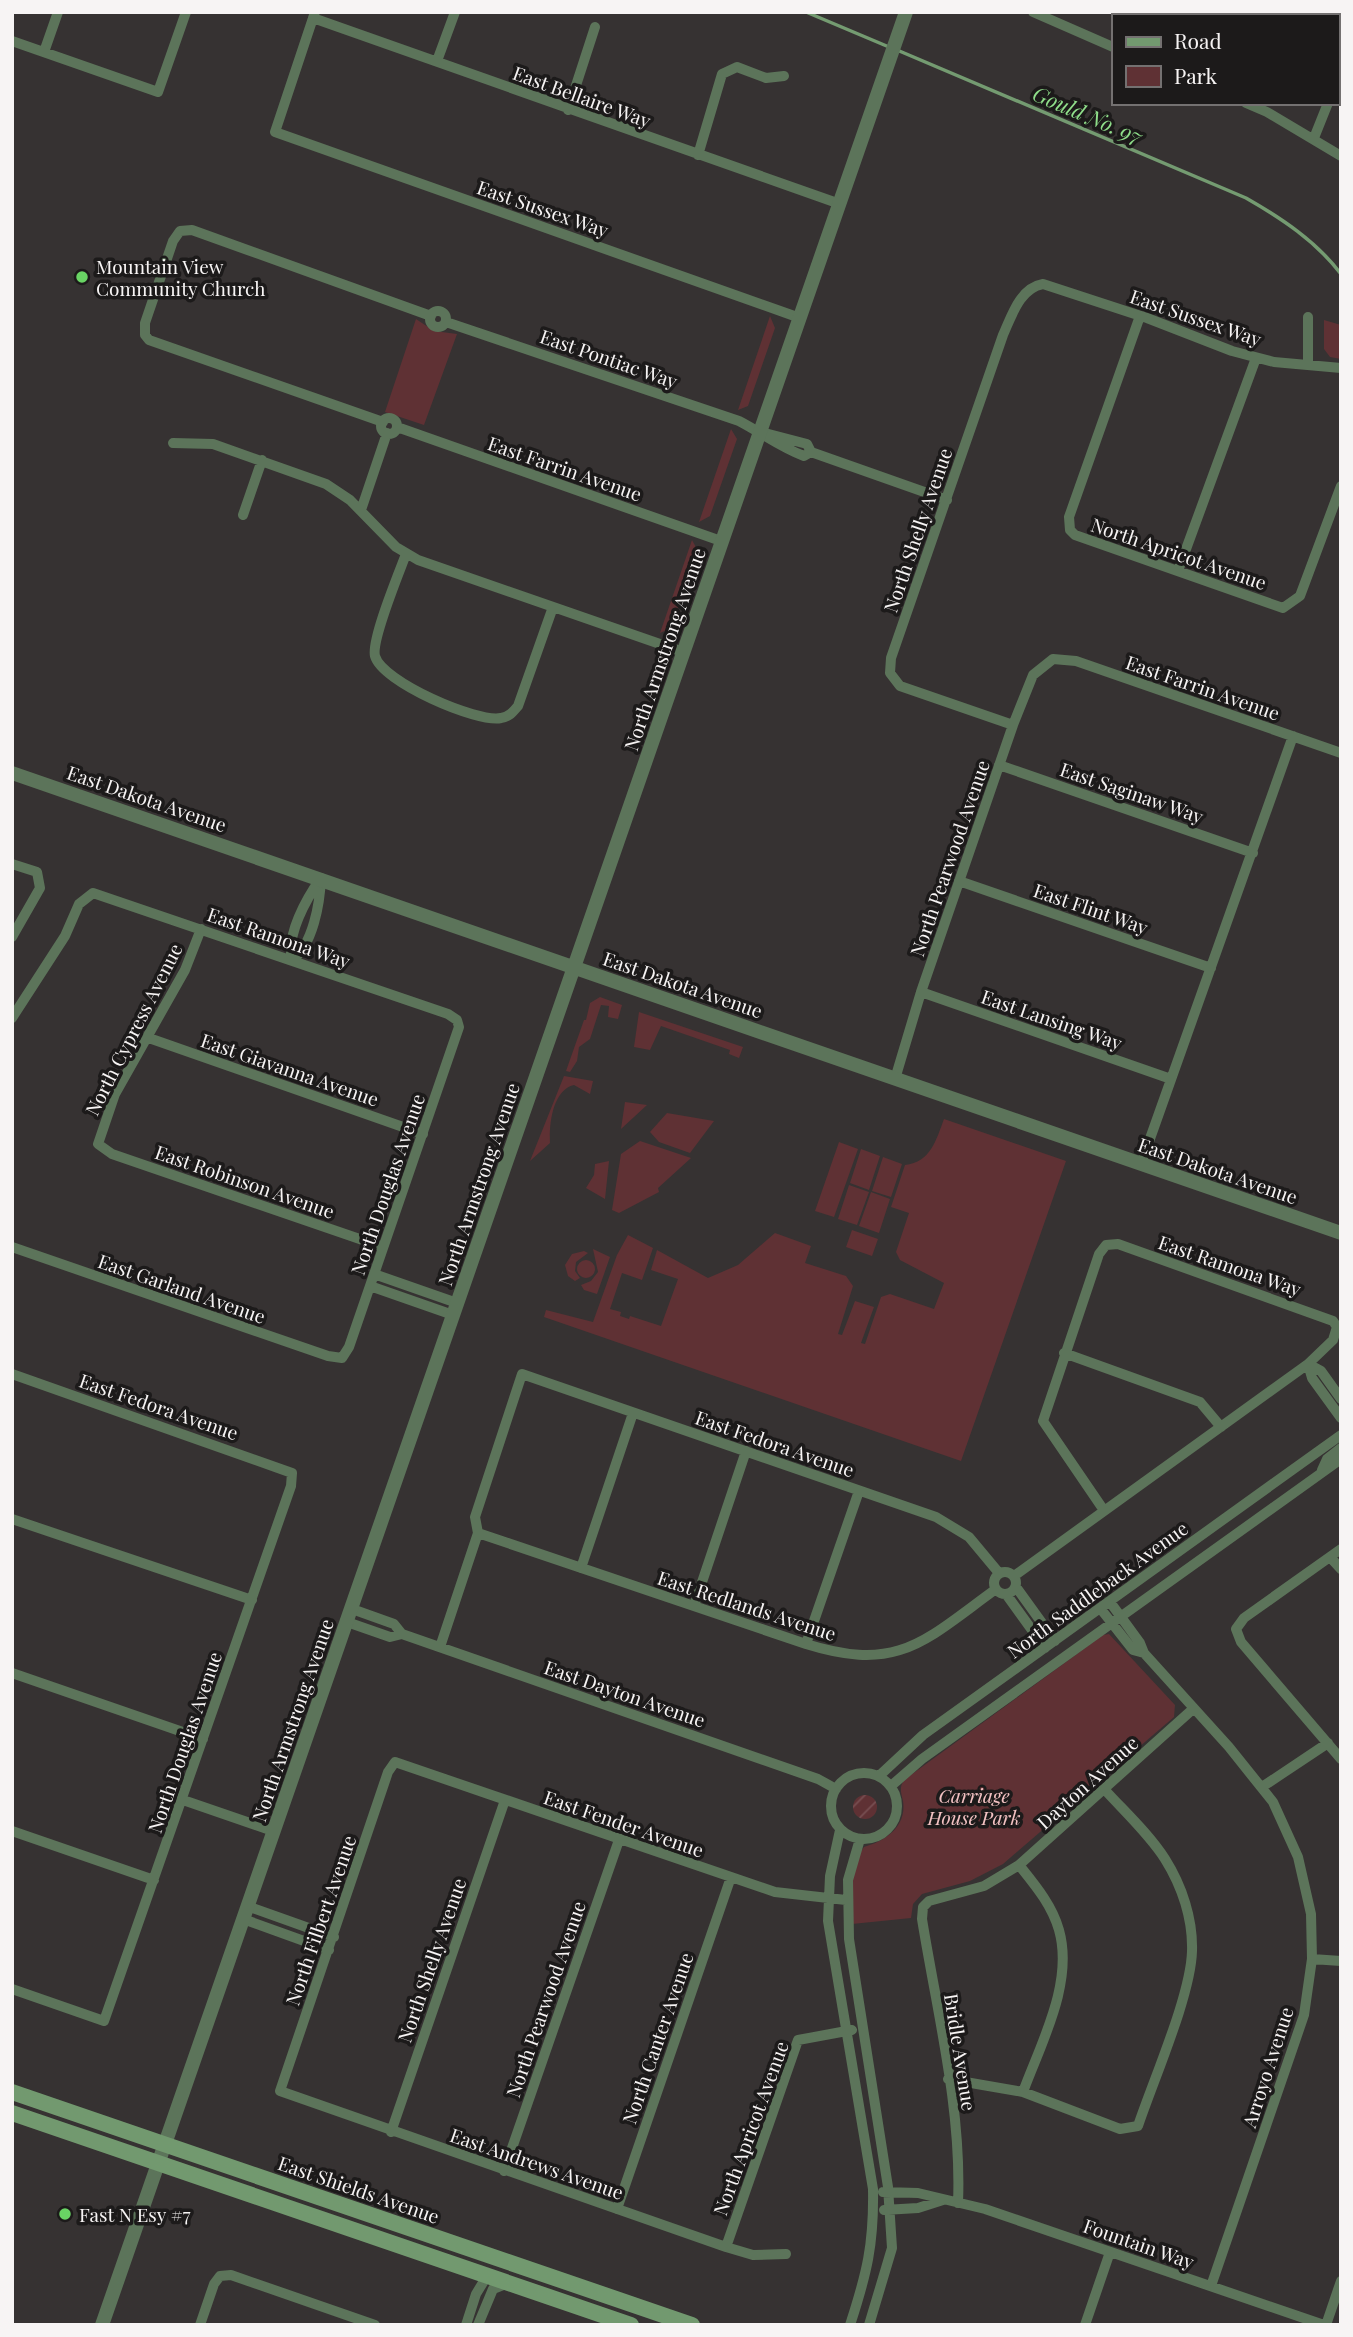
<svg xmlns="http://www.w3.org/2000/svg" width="1353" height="2337" font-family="'Playfair Display',serif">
  <defs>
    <pattern id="garden-furrows" width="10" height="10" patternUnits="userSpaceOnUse" patternTransform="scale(1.75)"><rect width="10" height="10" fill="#5f3134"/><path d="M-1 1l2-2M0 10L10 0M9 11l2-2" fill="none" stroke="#774f52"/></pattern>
  </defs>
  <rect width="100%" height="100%" fill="#363232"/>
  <path fill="#5f3134" d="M770,316L775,328L748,406L738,410Z
    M416,319L434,331L457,334L424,425L385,412Z
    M1324,320L1341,325V359L1330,357L1324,349Z
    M731,429L737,439L710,516L699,522Z
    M692,540L698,551L671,628L660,633Z
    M600,997L622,1005L618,1019L608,1017L609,1006L601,1005L590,1039L579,1047L577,1061L570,1072L566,1071L584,1020H586L590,1003Z
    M639,1012L743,1047L739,1058L729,1054L730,1050L661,1026L650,1050L634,1047Z
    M564,1076L593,1081L590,1094L574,1085C552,1090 549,1126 550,1143L530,1161Z
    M625,1102L647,1105L621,1129Z
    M667,1113L714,1121L690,1153L659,1142L650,1132Z
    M944,1119L1066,1161L961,1461L544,1317L546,1310L593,1322L617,1255L628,1235L653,1248L642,1280L622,1273L610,1309L621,1312L620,1316L629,1319L630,1316L661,1326L678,1279L651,1270L657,1250L708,1278L738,1265L775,1233L811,1246L805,1263L846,1276L853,1286L838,1334L842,1335L855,1301L874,1307L861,1343L865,1344L881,1297L890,1294L934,1309L944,1283L900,1260L896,1252L909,1213L891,1207L905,1165C931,1162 936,1140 944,1119Z
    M640,1141L691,1158L658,1188L659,1192L619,1213L612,1210L621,1154Z
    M839,1142L858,1149L834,1217L815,1211Z
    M861,1149L880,1156L869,1190L850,1183Z
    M883,1157L902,1164L891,1197L872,1191Z
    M609,1161L605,1199L586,1188L594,1175L595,1164Z
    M849,1185L869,1192L857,1225L838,1219Z
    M871,1192L890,1199L879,1233L859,1226Z
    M852,1230L878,1239L872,1256L846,1247Z
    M593,1249L610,1257L597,1294L584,1290L581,1285L591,1281L598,1272Z
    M584,1251L588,1253L576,1262L575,1271L580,1278L575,1281L568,1276L565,1265L572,1254Z
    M577 1269a9 9 0 1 1 18 0a9 9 0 1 1-18 0Z
    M1109,1634L1175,1705L1174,1717L1003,1864L970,1881L922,1894L913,1904L911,1918L852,1924C851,1901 849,1866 864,1847C885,1841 907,1827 903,1801C901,1792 899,1788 904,1780L1103,1635Z"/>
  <path fill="url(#garden-furrows)" d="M853 1807a12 12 0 1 1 24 0a12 12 0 1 1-24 0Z"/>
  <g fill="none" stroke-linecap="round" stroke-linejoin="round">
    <path stroke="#749b71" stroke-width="3.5" d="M806,12L889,47
      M897,50L1246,198C1281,218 1316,241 1341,274"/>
    <path stroke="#5c745a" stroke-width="10" d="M315,12L275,132L800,318
      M1033,12L1113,47
      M1210,16L1211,12
      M313,18L840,204
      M12,41L158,92L186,12
      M44,52L58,12
      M437,61L455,12
      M1337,79L1341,70
      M1246,103L1267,112L1341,156
      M568,110L595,27
      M1314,138L1328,103
      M698,155L722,74L737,67L766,78L784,76
      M430 319a8 8 0 1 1 16 0a8 8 0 1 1-16 0Z
      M1140,316L1069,517L1070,530L1075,535L1283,608L1300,596L1341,486
      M446,322L739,421C762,433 780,447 804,456L811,452
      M1308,363V317
      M381 426a8 8 0 1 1 16 0a8 8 0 1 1-16 0Z
      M383,422L149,340L145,335V323L173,241L180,231L192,230L431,316
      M397,427L721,541
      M761,432L807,444L811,452L947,500
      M173,443L213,444L326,484L350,500L396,547L418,560L683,652
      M361,510L387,433
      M243,515L262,460
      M406,554C399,573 371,640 375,656C382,682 477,723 501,718C509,717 513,712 518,706L553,607
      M1178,571L1256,358
      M1013,725L900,686L890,673L891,658L1003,335C1012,315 1020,288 1043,284L1147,318L1232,351L1274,362L1341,368
      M999,765L1253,853
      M12,864L37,872L40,888L12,937
      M321,878C320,903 313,945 292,960C286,935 306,899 321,878Z
      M959,881L1211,968
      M201,929L185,970L115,1094L98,1144L112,1154L383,1247
      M921,992L1171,1079
      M12,1018L65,936L79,904L93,893L448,1014L457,1020L459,1027L349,1347L342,1358L328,1356L12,1247
      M146,1037L423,1134
      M895,1079L921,992L1013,725L1033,675L1053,659L1076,661L1341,753
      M1141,1164L1293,736
      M374,1274L457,1303
      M370,1286L453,1315
      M1064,1353L1200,1402L1221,1427
      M1308,1364L1312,1378L1341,1418
      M1308,1364L1321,1371L1341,1399
      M12,1374L292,1473L291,1486L104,2021L12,1989
      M1322,1470L1327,1459L1341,1448
      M12,1519L252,1600
      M478,1533L806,1644C899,1673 924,1641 996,1589
      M1341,1549L1244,1618L1236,1629L1241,1642L1341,1759
      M1330,1557L1341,1569
      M581,1568L633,1413
      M994 1583a11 11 0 1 1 22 0a11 11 0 1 1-22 0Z
      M1014,1576L1308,1364L1333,1340L1337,1327L1333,1321L1118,1244L1106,1245L1099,1254L1043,1421L1103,1509
      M1016,1587L1055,1641
      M1006,1594L1045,1648
      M1110,1602L1140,1643L1144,1653L1229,1747L1273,1802L1298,1857L1311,1914L1312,1959L1304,2015L1211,2286
      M694,1606L746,1451
      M1100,1608L1133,1650L1144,1653
      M352,1609L394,1624L402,1634L818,1779L836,1789
      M347,1622L390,1637L402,1634
      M806,1644L859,1491
      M440,1647L478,1533L475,1517L522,1374L936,1517L969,1537L999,1573
      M12,1673L203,1739
      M831 1806a33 33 0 1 1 66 0a33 33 0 1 1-66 0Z
      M879,1776L923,1735L1341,1435
      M891,1786L922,1759L1341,1459
      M1262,1787L1328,1743
      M183,1800L273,1831
      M840,1830L830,1876L828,1921L873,2189C874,2244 867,2273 850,2325
      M12,1831L154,1880
      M860,1839L848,1880L849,1939L888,2187L892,2248L869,2325
      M1019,1865C1035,1885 1052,1905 1059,1930C1074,1983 1041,2043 1023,2092
      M247,1906L334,1937
      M243,1919L329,1950
      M1312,1959L1341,1961
      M948,2079L1023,2092L1120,2129L1138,2126C1153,2081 1191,1995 1192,1951C1193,1919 1182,1886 1165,1859C1149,1834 1125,1812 1105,1790
      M391,2132L505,1800
      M504,2171L619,1840
      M883,2192L918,2193L985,2209L1324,2325
      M958,2203C962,2109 937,2012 922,1919L923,1907L929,1901L984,1886L1019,1865L1193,1709
      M617,2209L731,1877
      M884,2210L918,2208L943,2200
      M726,2247L798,2040L852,2030
      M786,2254L753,2255L726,2247L280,2091L388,1772L395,1762L775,1892L846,1900
      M200,2325L214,2284L220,2276L231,2275L375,2325
      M466,2325L476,2294L487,2276
      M478,2325L493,2289L508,2283
      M1085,2325L1110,2252
      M1326,2325L1341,2281"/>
    <path stroke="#5c745a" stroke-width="14" d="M12,773L1341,1233
      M102,2325L906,12"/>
    <path stroke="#72996f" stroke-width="16" d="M12,2092L692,2325
      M12,2113L631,2325"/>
  </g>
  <g fill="#69d464" stroke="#1c1a1a" stroke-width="2.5">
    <circle cx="82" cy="277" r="7"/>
    <circle cx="65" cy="2214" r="7"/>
  </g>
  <g text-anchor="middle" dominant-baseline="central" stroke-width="7" stroke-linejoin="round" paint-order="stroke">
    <g font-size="19" fill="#f7f4f4" stroke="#1c1a1a">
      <text transform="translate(582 96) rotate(20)">East Bellaire Way</text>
      <text transform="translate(543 208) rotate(19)">East Sussex Way</text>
      <text transform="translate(1196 317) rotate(19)">East Sussex Way</text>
      <text transform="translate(609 358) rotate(19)">East Pontiac Way</text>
      <text transform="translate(565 468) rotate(19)">East Farrin Avenue</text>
      <text transform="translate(917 530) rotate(-71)">North Shelly Avenue</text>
      <text transform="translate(1179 553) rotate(19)">North Apricot Avenue</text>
      <text transform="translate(664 649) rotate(-71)">North Armstrong Avenue</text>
      <text transform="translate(1203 687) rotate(19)">East Farrin Avenue</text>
      <text transform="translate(1132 792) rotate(19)">East Saginaw Way</text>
      <text transform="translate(147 798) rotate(19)">East Dakota Avenue</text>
      <text transform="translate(949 858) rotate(-71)">North Pearwood Avenue</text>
      <text transform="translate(1091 908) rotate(19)">East Flint Way</text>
      <text transform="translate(279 937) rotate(19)">East Ramona Way</text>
      <text transform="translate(683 984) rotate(19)">East Dakota Avenue</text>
      <text transform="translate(1052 1019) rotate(19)">East Lansing Way</text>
      <text transform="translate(133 1029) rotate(-63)">North Cypress Avenue</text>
      <text transform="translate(290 1069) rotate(19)">East Giavanna Avenue</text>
      <text transform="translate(1218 1170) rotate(19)">East Dakota Avenue</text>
      <text transform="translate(245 1181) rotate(19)">East Robinson Avenue</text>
      <text transform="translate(387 1184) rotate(-71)">North Douglas Avenue</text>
      <text transform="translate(478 1184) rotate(-71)">North Armstrong Avenue</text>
      <text transform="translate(1230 1265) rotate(19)">East Ramona Way</text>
      <text transform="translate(182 1288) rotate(19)">East Garland Avenue</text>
      <text transform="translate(159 1406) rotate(19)">East Fedora Avenue</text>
      <text transform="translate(775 1443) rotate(19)">East Fedora Avenue</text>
      <text transform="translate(1097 1589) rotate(-36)">North Saddleback Avenue</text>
      <text transform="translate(747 1605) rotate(18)">East Redlands Avenue</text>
      <text transform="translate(625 1693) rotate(19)">East Dayton Avenue</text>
      <text transform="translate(292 1720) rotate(-71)">North Armstrong Avenue</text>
      <text transform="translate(184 1742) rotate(-71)">North Douglas Avenue</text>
      <text transform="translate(1087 1782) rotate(-42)">Dayton Avenue</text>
      <text transform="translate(624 1823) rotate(19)">East Fender Avenue</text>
      <text transform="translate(320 1920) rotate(-71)">North Filbert Avenue</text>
      <text transform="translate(431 1960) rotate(-71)">North Shelly Avenue</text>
      <text transform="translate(545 1999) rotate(-71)">North Pearwood Avenue</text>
      <text transform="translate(657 2038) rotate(-71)">North Canter Avenue</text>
      <text transform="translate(961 2052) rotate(81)">Bridle Avenue</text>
      <text transform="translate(1267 2067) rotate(-72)">Arroyo Avenue</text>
      <text transform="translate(750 2128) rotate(-70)">North Apricot Avenue</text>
      <text transform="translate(537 2163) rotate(19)">East Andrews Avenue</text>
      <text transform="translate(359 2189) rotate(19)">East Shields Avenue</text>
      <text transform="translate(1139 2243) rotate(19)">Fountain Way</text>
    </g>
    <g font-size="19" fill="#f7f4f4" stroke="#1c1a1a" text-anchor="start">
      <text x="96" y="266">Mountain View<tspan x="96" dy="22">Community Church</tspan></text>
      <text x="79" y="2214">Fast N Esy #7</text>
    </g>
    <g font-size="19" font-style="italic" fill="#f3c2c3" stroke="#1c1a1a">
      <text x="974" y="1795">Carriage<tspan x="974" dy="22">House Park</tspan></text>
    </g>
    <g font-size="21" font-style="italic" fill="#8fde8a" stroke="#1c1a1a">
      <text transform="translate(1088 114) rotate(23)">Gould No. 97</text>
    </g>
  </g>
  <rect width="1353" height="2337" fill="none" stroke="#f7f4f4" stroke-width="28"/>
  <rect x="1112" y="14" width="228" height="91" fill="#1c1a1a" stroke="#747171" stroke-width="2"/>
  <rect x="1126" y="37" width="35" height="10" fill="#72996f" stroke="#747171" stroke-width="2"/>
  <text x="1174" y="49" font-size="21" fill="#f7f4f4">Road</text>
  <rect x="1126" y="66" width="35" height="21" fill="#5f3134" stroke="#747171" stroke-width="2"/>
  <text x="1174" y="84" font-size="21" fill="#f7f4f4">Park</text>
</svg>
